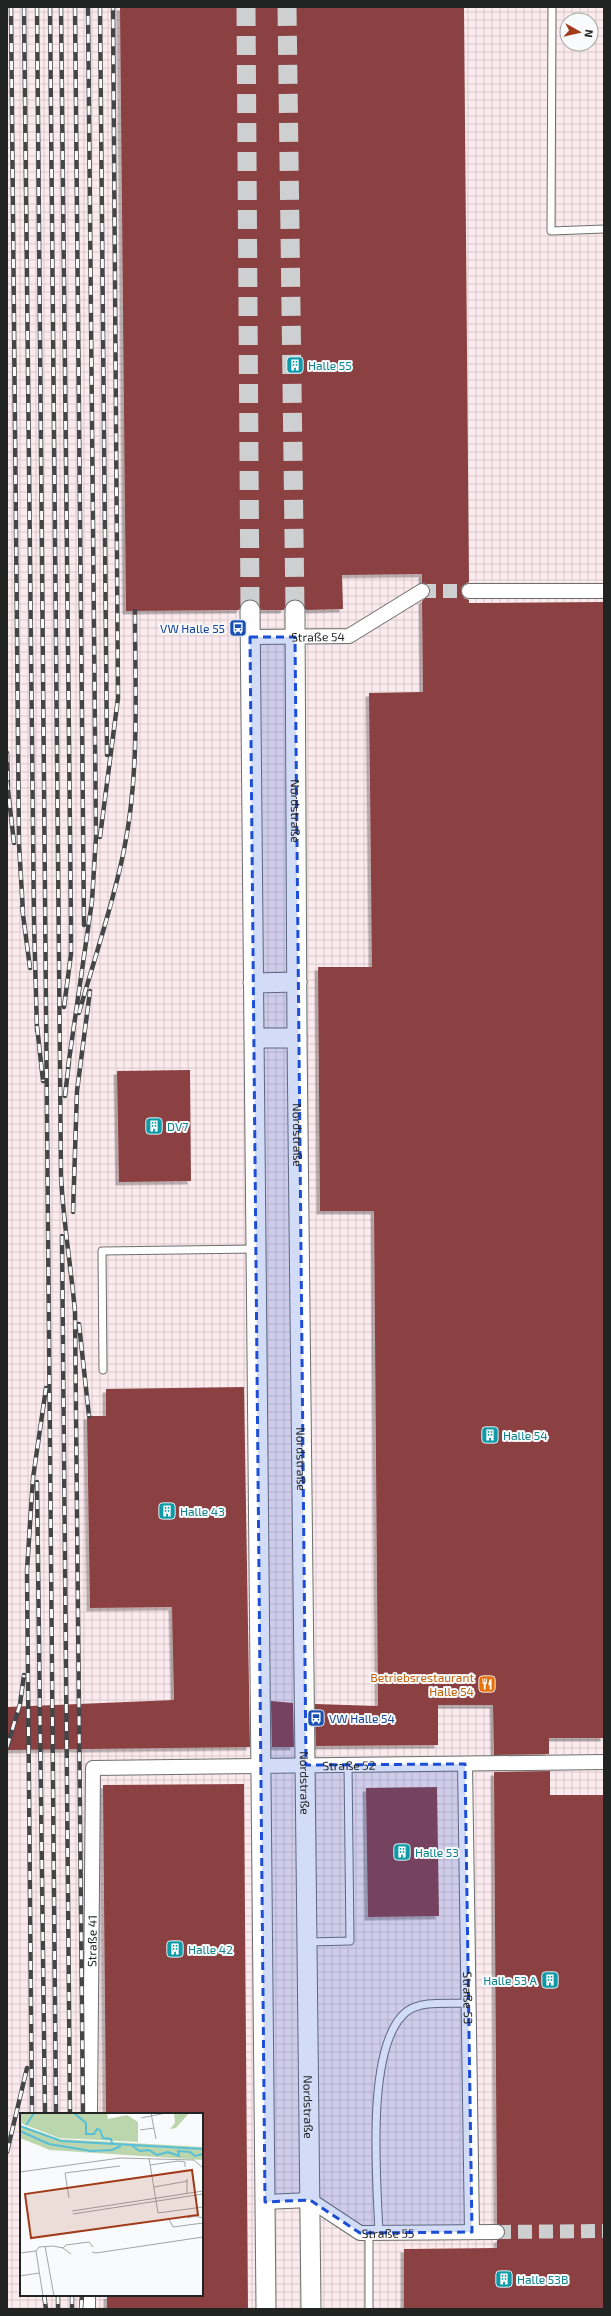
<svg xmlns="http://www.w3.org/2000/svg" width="611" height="2316" font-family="'Exo 2',sans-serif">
  <defs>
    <pattern id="industrial-grid" width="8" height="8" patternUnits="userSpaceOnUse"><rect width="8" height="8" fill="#fcebee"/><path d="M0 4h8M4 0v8" fill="none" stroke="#d8c9cc"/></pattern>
    <filter id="shadow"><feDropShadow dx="-3.5" dy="3.5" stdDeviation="0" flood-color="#0004"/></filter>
  </defs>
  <rect width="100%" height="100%" fill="#f9fafb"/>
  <path fill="url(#industrial-grid)" fill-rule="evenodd" d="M7,7H604V2309H7ZM567,20H591V44H567ZM21,2114H202V2295H21Z"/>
  <path fill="#8b4142" filter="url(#shadow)" d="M120,7H464L469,582L462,586L461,591L464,598L469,600V603L604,602V1738H549V1754L494,1755L493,1705H438V1745L316,1746L315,1704L378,1706L374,1211H320L318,967H372L369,693L423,692L422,601L429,595L430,590L426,584L422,583V574L342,575L343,609L306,610L301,601L295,599L286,604L284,610H261L259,604L250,599L244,601L239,610L126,611Z
    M190,1070L191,1181L119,1182L117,1071Z
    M244,1387L250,1747L7,1750V1707L174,1700L172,1607L90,1608L87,1416H106V1389Z
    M271,1701L293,1703L294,1747H272Z
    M550,1771V1795H604V2309H404V2249L497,2248V2240L505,2236L504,2227L497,2224L494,1772Z
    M244,1784L248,2309H107V2295H202V2114H106L103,1785Z
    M437,1787L439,1916L368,1917L366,1788Z"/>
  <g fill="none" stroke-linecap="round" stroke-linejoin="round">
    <path stroke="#cecfd0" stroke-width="14" stroke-dasharray="14 7" stroke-linecap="butt" d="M422,591H469
      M497,2232L604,2231"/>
    <path stroke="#cecfd0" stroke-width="19" stroke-dasharray="19 10" stroke-linecap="butt" d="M246,7L250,610
      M287,7L295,610"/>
    <defs>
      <path id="lane" d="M552,7L551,231L604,229
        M103,1370L102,1251L256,1249
        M308,1942L350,1941L348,1765
        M369,2233V2309
        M379,2233C377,2182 365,2046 406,2012C421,2000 450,2004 468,2003"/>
      <g id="street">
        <path d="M469,591H604"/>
        <path id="s1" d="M250,637L349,636L422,591"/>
        <path id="s2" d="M465,1764L472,2232"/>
        <path id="s3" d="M90,2114L93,1768L604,1762"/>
        <path id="s4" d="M265,2202L310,2200L360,2233L497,2232"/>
        <path d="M88,2309V2295"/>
      </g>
      <g id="secondary">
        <path d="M250,610L266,2309"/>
        <path id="s5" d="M295,610L297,1038L311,2309"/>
        <path d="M253,983L297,982"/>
        <path d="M254,1038H297"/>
      </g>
    </defs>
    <use href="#lane" stroke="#6d6e6f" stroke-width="9"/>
    <use href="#street" stroke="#6d6e6f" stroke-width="16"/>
    <use href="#secondary" stroke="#6d6e6f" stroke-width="21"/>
    <use href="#lane" stroke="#fff" stroke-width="7"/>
    <use href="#street" stroke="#fff" stroke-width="14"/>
    <use href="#secondary" stroke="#fff" stroke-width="19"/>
    <defs>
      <path id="rail" d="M11,7L19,844L23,912
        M24,7L34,922L37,1031
        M37,7L56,2114
        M50,7L61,1175C63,1221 71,1266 75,1312L83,2114
        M61,7L71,922V954L64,1007
        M75,7L84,925
        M100,7L107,755
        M7,753L8,786
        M7,781L14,843
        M100,837L118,698L113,7
        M22,907L30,968
        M79,1013C94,959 113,905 124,850C140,771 135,691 135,611
        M37,1026L43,1081
        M68,1067L92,901L96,837L88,7
        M65,1096L69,1062
        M73,1212L77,1091L90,991
        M62,1236L70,2114
        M79,1324L89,1416
        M37,1482L45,2114
        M7,1747L20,1704L24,1675
        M32,2114L27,1570L33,1478L46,1388
        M7,2152L27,2068
        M44,2295L46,2309
        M58,2295V2309
        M72,2295V2309
        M81,2309L82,2295"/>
    </defs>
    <use href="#rail" stroke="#444546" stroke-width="4.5"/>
    <use href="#rail" stroke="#f9fafb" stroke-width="3" stroke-dasharray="9" stroke-linecap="butt"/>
  </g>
  <path fill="#1d4ed8" fill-opacity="0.2" stroke="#1d4ed8" stroke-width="3" stroke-dasharray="8 5" stroke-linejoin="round" d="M250,637H295L306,1765L465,1764L472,2232L360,2233L310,2200L265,2202Z"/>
  <defs>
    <symbol id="building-square" viewBox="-11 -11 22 22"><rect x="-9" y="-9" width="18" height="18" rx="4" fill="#0f9aa8" stroke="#f9fafb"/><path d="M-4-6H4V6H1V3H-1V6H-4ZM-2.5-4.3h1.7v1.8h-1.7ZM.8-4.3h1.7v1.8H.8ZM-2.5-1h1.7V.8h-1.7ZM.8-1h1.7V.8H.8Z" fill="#fff"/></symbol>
    <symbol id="bus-square" viewBox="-11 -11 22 22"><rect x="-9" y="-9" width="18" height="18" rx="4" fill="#1a4fb4" stroke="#f9fafb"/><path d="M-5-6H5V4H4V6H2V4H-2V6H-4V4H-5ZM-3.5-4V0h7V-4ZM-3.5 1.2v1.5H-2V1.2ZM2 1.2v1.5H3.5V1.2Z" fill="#fff"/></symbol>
    <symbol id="restaurant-square" viewBox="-11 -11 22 22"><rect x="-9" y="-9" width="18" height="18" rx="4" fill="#e8710a" stroke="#f9fafb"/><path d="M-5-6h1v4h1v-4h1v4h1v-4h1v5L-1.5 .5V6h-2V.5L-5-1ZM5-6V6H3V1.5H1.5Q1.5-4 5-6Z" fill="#fff"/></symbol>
  </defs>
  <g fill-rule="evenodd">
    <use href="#building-square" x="285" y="355" width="20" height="20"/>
    <use href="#bus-square" x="228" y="618" width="20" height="20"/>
    <use href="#building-square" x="144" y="1116" width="20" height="20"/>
    <use href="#building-square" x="480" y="1425" width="20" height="20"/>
    <use href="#building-square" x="157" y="1501" width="20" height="20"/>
    <use href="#restaurant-square" x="477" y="1674" width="20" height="20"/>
    <use href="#bus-square" x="306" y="1708" width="20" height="20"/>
    <use href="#building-square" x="392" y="1842" width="20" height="20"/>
    <use href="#building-square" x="165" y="1939" width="20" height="20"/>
    <use href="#building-square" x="540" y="1970" width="20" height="20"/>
    <use href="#building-square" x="494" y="2269" width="20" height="20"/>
  </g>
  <g text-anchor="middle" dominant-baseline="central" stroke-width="4" stroke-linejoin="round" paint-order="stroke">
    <g font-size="12" fill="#0d838f" stroke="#f9fafb" text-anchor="start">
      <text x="308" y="365">Halle 55</text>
      <text x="167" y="1126">DV7</text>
      <text x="503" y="1435">Halle 54</text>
      <text x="180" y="1511">Halle 43</text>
      <text x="415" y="1852">Halle 53</text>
      <text x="188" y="1949">Halle 42</text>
      <text x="537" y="1980" text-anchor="end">Halle 53 A</text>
      <text x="517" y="2279">Halle 53B</text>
    </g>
    <g font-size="12" fill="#164399" stroke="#f9fafb" text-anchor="end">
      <text x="225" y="628">VW Halle 55</text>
      <text x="329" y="1718" text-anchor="start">VW Halle 54</text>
    </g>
    <g font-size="12" fill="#222323" stroke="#f9fafb">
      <text stroke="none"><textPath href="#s1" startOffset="68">Straße 54</textPath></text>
      <text stroke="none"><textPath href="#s5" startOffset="201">Nordstraße</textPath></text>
      <text stroke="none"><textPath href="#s5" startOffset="525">Nordstraße</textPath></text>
      <text stroke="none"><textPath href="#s5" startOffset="849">Nordstraße</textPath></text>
      <text stroke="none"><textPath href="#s3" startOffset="602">Straße 52</textPath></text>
      <text stroke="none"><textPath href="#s5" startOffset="1173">Nordstraße</textPath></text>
      <text stroke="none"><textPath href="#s3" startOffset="173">Straße 41</textPath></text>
      <text stroke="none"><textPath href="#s2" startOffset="234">Straße 53</textPath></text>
      <text stroke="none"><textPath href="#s5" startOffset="1497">Nordstraße</textPath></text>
      <text stroke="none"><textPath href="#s4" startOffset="133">Straße 55</textPath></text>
    </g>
    <g font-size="12" fill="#c56008" stroke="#f9fafb" text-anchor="end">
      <text x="474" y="1677">Betriebsrestaurant<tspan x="474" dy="14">Halle 54</tspan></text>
    </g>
  </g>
  <g transform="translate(20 2113)">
    <rect width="183" height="183" fill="#f9fafb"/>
    <path d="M0,0H87L88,6L107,2L118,9V29L39,25L0,10ZM154,0H169L156,15L150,16L155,10Z" fill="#bbd6ad"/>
    <path d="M59,0L66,6L57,25L46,24L45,22Z" fill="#bbd6ad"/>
    <path d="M0,12L40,26L183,34V47L30,37L0,25Z" fill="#bbd6ad"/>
    <path fill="none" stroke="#58bfd7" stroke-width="2" d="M54,0L66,10V21H74L77,16L80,17L83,25L91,26L92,30M6,12L14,0M0,13L41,28L183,36M0,18L29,31L71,38L92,37L101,33M112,33L120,38L129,37L137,42L148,39L159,43L158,38L170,39L175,43L183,41"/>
    <path fill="none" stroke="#a3a4a5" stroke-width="1" d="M131,0L136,26M121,5L146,0M120,17L134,15M129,45L138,100L183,94M130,52L158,48L165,49V54M0,59L100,45L174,47L183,55M134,74L168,68M167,80V66M49,85L45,60L100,53M52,98L183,78M53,101L183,81M167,105L175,103L183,105M149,106L153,114L183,110M25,133L34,183M43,135L46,132L69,129L73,134M16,138L23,183M16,138L19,134L33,133L43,135L51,141M72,139L76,140L183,124M0,140L16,138M0,163L19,160"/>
    <path fill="#a23b1a" fill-opacity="0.15" stroke="#a23b1a" stroke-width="2" d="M172,57L178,102L11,125L5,81Z"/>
    <rect width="183" height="183" fill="none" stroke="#222323" stroke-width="2"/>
  </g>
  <rect width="611" height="2316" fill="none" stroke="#222323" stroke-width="16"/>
  <g transform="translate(579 32) rotate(98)"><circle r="19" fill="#f9fafb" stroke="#a3a4a5"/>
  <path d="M0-3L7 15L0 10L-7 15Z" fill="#a23b1a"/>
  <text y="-6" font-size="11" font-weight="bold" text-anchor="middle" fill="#222323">N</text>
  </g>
</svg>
